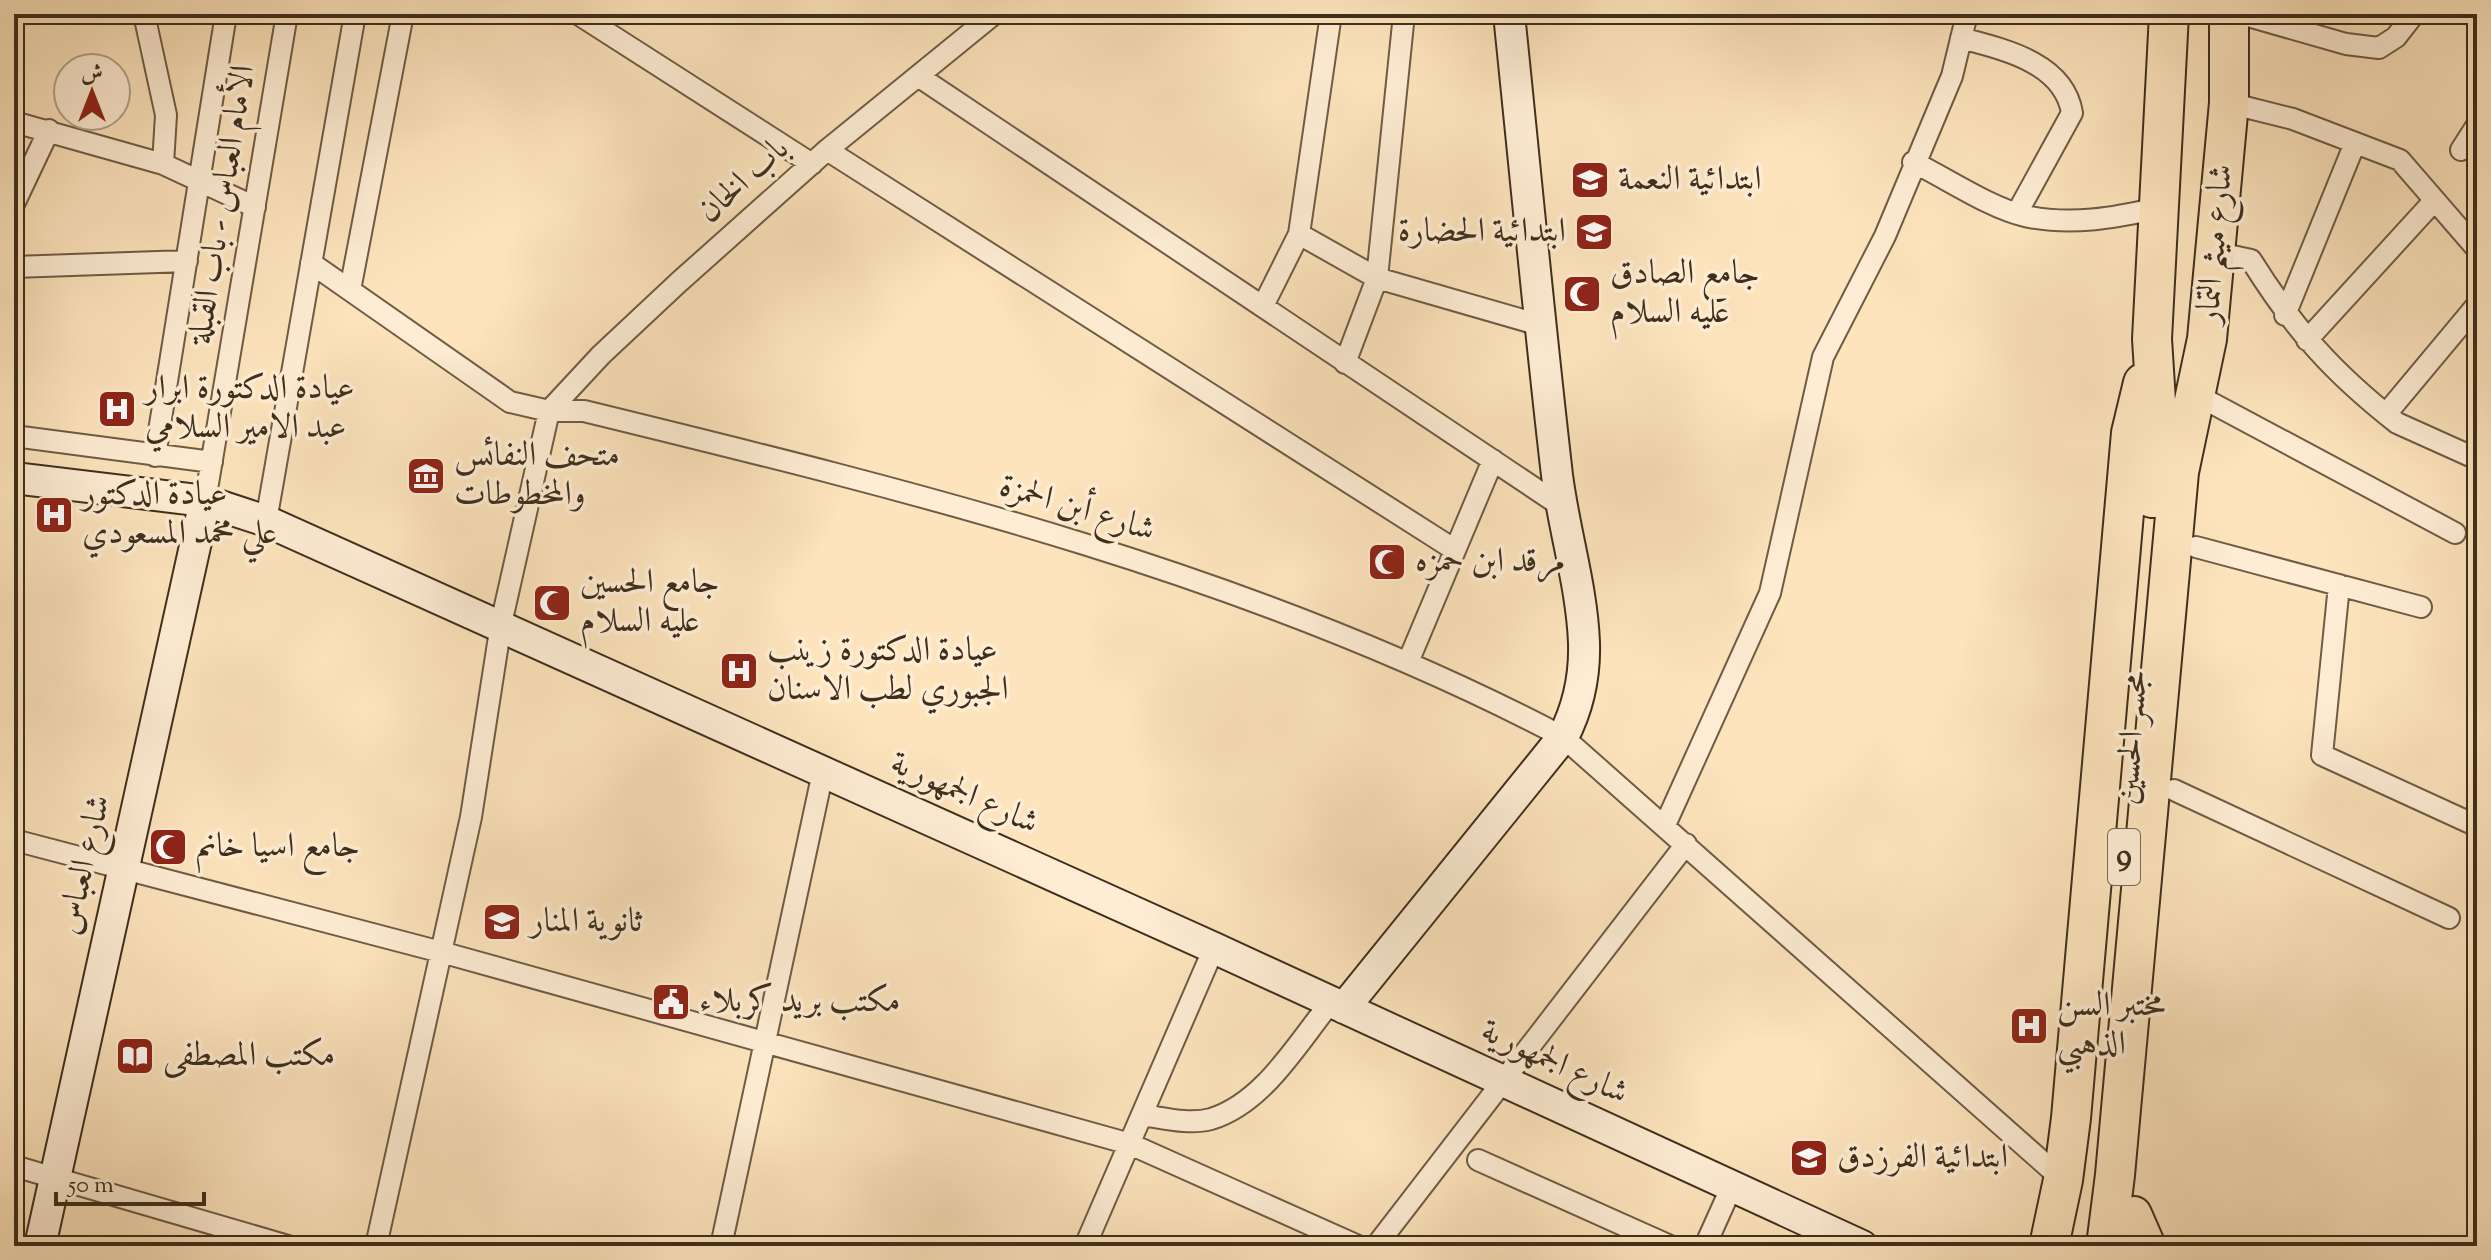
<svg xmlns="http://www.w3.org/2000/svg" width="2491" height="1260" font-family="'Sorts Mill Goudy',Amiri,serif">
  <rect width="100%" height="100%" fill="#fde4bd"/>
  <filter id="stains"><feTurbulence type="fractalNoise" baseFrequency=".0025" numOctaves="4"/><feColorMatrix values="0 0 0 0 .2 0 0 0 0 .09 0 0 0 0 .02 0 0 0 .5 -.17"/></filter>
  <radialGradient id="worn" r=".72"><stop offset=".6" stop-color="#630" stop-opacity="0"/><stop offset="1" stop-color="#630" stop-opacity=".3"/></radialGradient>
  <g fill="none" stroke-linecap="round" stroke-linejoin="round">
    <defs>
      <path id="street" d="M144,14L166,115L163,164
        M578,14L812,164
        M2241,14L2346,44L2379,48L2396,37L2414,14
        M1961,38C2002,49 2064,62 2072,113L2017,213
        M918,76L1561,506
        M2229,103L2293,119L2400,160L2477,249
        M14,122L163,164L255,207
        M827,150L1455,550
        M2461,150L2477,125
        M1913,162C1946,178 1990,208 2025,216C2070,226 2114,218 2159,208
        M14,204L49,130
        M1299,234L1377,278L1540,325
        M2214,252L2251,260C2295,330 2332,372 2397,423L2477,459
        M311,263L510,402L549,411H584C920,493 1255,575 1563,737L2063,1180
        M14,267L187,261
        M350,290L403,14
        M1263,306L1299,234L1331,14
        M2285,315L2355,143
        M2307,340L2434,201
        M1345,363L1377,278L1404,14
        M2208,401L2455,533
        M2386,414L2477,305
        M14,436L212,462
        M155,456L226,14
        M205,501L287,14
        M266,521L355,14
        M2196,547L2421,607
        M2339,585L2322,755L2477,826
        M1408,662L1493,460
        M2174,790L2449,918
        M1665,825L1770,593L1823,357L1885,236L1952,76L1967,14
        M14,840L441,952L1130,1144L1358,1246
        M1142,1115C1164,1118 1189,1125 1211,1119C1264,1103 1298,1042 1331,1002
        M1478,1160L1670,1246
        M14,1166L288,1246
        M376,1246L471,817L501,624L549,411L601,355L679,282L827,150L994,14
        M721,1246L823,772
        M1085,1246L1214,948
        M1376,1246L1686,844
        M1705,1246L1732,1186"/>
      <path id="secondary" d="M14,478L205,501L266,521L1214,948L1862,1246
        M1344,1008L1563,737C1578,708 1585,677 1584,643C1582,587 1564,531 1557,475C1539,321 1525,168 1509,14
        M40,1246L205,501"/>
      <path id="primary" d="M2134,1214L2148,1246"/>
      <path id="highway" d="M2152,498L2158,433L2152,339L2169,14
        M2049,1246L2063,1180L2071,1118L2131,433L2143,383
        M2106,1246L2115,1175L2179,472L2207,339L2229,103V14"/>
    </defs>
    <use href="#street" stroke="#6e5c44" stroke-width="24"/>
    <use href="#secondary" stroke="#3e2f1c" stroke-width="34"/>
    <use href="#primary" stroke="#3e2f1c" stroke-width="38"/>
    <use href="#highway" stroke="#3e2f1c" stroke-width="42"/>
    <use href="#street" stroke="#feedd4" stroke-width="20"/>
    <use href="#secondary" stroke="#feedd4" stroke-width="30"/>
    <use href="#primary" stroke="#fde4bd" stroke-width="34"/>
    <use href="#highway" stroke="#fde4bd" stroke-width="38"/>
  </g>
  <defs>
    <symbol id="school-square" viewBox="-11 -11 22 22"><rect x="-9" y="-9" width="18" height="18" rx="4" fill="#8f2418" stroke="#feedd4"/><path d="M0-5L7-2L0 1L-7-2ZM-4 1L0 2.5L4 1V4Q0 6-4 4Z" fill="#fff"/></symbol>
    <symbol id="mosque-square" viewBox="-11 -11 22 22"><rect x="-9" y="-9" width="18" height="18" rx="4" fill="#8f2418" stroke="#feedd4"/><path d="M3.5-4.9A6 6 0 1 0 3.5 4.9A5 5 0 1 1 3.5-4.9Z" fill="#fff"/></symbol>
    <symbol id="hospital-square" viewBox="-11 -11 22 22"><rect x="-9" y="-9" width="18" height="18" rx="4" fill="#8f2418" stroke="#feedd4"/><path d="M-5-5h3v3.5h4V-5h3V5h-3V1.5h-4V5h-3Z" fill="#fff"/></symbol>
    <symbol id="museum-square" viewBox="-11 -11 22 22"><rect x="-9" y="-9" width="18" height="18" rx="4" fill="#8f2418" stroke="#feedd4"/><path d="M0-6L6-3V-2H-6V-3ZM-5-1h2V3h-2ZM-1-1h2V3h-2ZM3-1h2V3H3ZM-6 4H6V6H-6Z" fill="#fff"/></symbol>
    <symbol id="civic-square" viewBox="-11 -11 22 22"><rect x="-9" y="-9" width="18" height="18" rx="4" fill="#8f2418" stroke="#feedd4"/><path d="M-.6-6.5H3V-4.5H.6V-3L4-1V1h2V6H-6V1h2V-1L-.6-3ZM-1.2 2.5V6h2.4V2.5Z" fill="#fff"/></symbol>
    <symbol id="library-square" viewBox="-11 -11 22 22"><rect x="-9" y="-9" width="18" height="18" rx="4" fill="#8f2418" stroke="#feedd4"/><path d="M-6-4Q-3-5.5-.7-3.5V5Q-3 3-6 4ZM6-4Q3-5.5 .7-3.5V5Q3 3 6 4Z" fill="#fff"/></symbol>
  </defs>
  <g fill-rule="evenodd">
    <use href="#school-square" x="1568" y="158" width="44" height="44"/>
    <use href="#school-square" x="1572" y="210" width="44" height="44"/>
    <use href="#mosque-square" x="1560" y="272" width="44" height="44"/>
    <use href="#hospital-square" x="95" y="387" width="44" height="44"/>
    <use href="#museum-square" x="404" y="454" width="44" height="44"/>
    <use href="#hospital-square" x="32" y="493" width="44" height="44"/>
    <use href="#mosque-square" x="1365" y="540" width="44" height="44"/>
    <use href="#mosque-square" x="530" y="581" width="44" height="44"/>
    <use href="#hospital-square" x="717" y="649" width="44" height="44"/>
    <use href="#mosque-square" x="146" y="825" width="44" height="44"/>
    <use href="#school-square" x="480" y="900" width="44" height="44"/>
    <use href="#civic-square" x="649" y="980" width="44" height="44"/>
    <use href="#hospital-square" x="2007" y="1004" width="44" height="44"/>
    <use href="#library-square" x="113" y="1034" width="44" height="44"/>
    <use href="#school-square" x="1787" y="1136" width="44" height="44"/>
  </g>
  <g text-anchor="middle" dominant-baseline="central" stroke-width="7" stroke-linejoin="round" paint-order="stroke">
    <rect fill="#feedd4" stroke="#786853" stroke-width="2" x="2108" y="829" width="32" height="56" rx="6"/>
    <g font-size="32" font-weight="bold" fill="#3e2f1c">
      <text x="2124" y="857">9</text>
    </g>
    <g font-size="34" fill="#3e2f1c" stroke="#feedd4" text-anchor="start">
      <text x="1618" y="180">ابتدائية النعمة</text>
      <text x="1566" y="232" text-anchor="end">ابتدائية الحضارة</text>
      <text x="1610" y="274">جامع الصادق<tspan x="1610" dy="39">عليه السلام</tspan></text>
      <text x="145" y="389">عيادة الدكتورة ابرار<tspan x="145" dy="39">عبد الامير السلامي</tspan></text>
      <text x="454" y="456">متحف النفائس<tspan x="454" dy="39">والمخطوطات</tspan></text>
      <text x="82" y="495">عيادة الدكتور<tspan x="82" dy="39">علي محمد المسعودي</tspan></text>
      <text x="1415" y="562">مرقد ابن حمزه</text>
      <text x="580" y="583">جامع الحسين<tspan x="580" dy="39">عليه السلام</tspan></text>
      <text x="767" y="651">عيادة الدكتورة زينب<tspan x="767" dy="39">الجبوري لطب الاسنان</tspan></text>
      <text x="196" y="847">جامع اسيا خانم</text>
      <text x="530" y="922">ثانوية المنار</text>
      <text x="699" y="1002">مكتب بريد كربلاء</text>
      <text x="2057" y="1006">مختبر السن<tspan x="2057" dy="39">الذهبي</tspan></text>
      <text x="163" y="1056">مكتب المصطفى</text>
      <text x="1837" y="1158">ابتدائية الفرزدق</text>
    </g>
    <g font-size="34" fill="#3e2f1c" stroke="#feedd4">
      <text transform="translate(744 181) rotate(-42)">باب الخان</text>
      <text transform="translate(223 205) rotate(-81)">الأمام العباس - باب القبلة</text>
      <text transform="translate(2216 244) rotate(-85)">شارع ميثم التمار</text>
      <text transform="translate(1077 509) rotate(17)">شارع أبن الحمزة</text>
      <text transform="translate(2133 738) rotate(-86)">مجسر الحسين</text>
      <text transform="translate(964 794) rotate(24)">شارع الجمهورية</text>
      <text transform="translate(85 865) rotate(-77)">شارع العباس</text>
      <text transform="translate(1554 1063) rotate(25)">شارع الجمهورية</text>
    </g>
  </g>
  <rect width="2491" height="1260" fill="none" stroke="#fde4bd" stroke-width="48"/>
  <rect x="16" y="16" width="2459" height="1228" fill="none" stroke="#3e2f1c" stroke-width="4"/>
  <rect x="24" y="24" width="2443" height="1212" fill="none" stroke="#3e2f1c" stroke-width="2"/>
  <g transform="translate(92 92)"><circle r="38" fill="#feedd4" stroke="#b1a18a" stroke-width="2"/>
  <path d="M0-6L14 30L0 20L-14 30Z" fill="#8f2418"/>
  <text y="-12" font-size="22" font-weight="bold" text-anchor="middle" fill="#3e2f1c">ش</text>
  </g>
  <path d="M56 1192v12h148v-12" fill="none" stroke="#3e2f1c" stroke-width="4"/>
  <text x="68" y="1192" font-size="24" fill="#3e2f1c" stroke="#feedd4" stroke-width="6" paint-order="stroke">50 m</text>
  <rect width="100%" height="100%" filter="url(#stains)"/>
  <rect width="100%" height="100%" fill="url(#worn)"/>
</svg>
